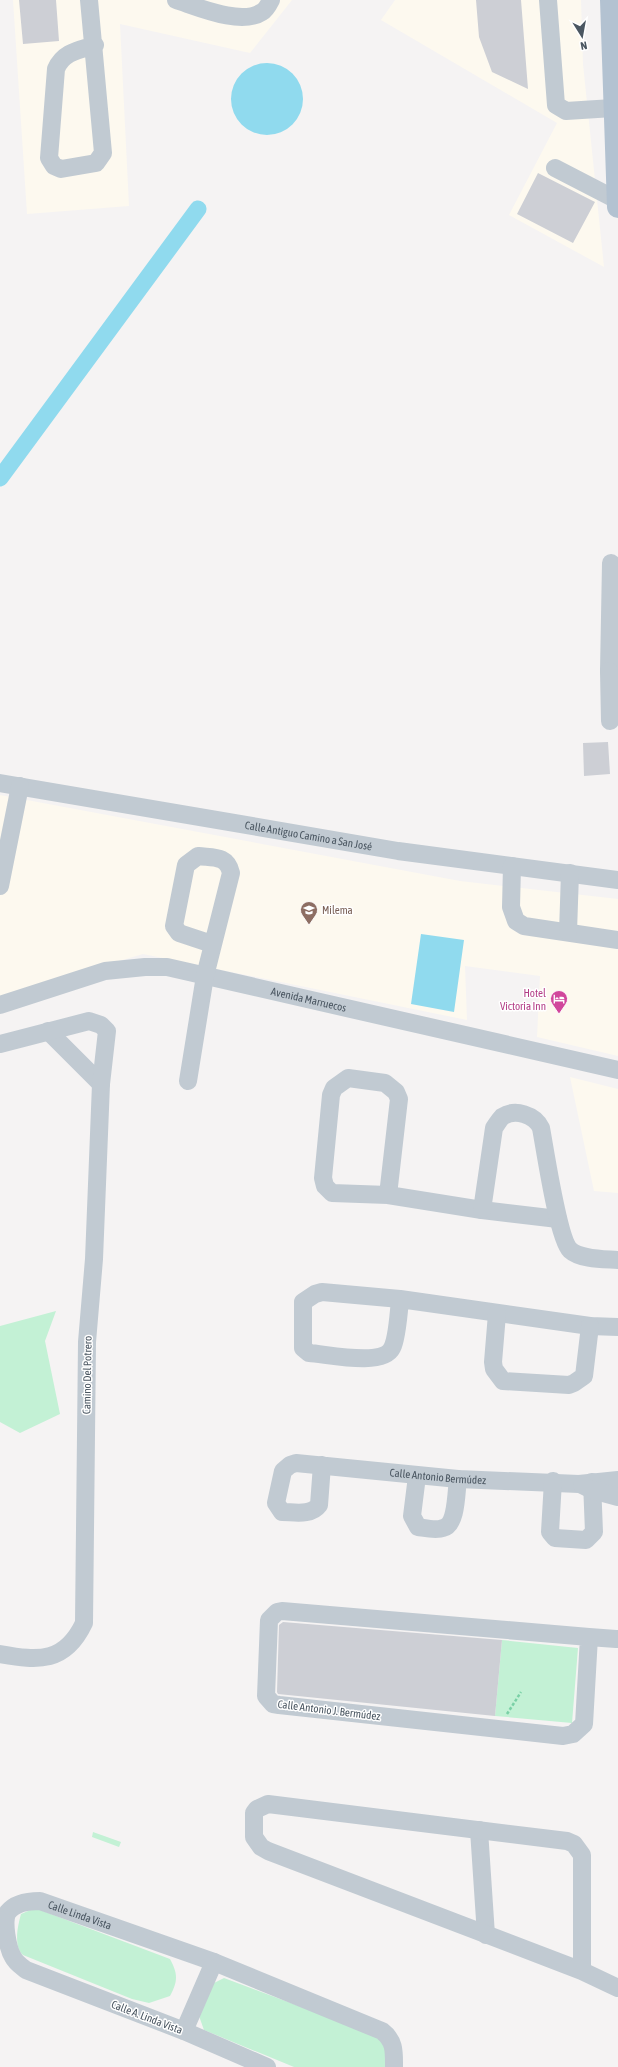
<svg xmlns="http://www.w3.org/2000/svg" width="618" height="2067" font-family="'Asap Condensed',sans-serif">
  <rect width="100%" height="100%" fill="#f5f3f3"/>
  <path fill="#fdf9ef" d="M13,0H292L250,53L120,24L129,206L27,214Z
    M395,0H581L583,64L604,267L509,215L557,123L381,20Z
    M0,795L460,881L618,899V1056L537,1037L540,976L465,966L467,1020L143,954L0,996Z
    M570,1077L618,1089V1193L594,1191Z"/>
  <path fill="#c3f1d5" d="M56,1311L45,1341L60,1414L20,1433L0,1422V1326Z
    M502,1640L578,1648L572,1723L495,1716Z
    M93,1832L121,1842L119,1847L92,1837Z
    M35,1908L170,1959C178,1974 178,1981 170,1996L149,2003L132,1999L23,1955C13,1946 18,1925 21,1914Z
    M224,1978L382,2037L386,2045L385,2067H294L204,2030L199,2016L208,1986Z"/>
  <path fill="#90daee" d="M231 99a36 36 0 1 1 72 0a36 36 0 1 1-72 0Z
    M421,934L464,940L454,1012L411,1004Z"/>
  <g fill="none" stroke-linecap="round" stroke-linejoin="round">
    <path stroke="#90daee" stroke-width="17" d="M0,478L198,209"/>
  </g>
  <path fill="#cdcfd5" d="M19,0H56L59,41L23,44Z
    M476,0H521L528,89L492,72L479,37Z
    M538,173L595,202L573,243L517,214Z
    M608,742L610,774L584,776L583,743Z
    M283,1622L502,1640L495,1716L278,1694L277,1692L279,1625Z"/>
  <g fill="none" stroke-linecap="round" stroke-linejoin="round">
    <path stroke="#7ad0a6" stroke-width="2.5" stroke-dasharray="3 2" stroke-linecap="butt" d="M507,1714L521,1692"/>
    <g stroke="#c1cad2" stroke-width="18">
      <path d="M89,0L103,153L96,163L61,169L54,166L49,158L56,69C63,52 79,50 95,45"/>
      <path d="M176,0C198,7 241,26 262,12C266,10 269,4 271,0"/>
      <path d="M548,0L556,105L566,111L613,108"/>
      <path d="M555,168L617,200"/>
      <path d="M611,563L609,671L618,670"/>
      <path d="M609,671L610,721"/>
      <path id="s1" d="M0,783L398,851L618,880"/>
      <path d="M512,866L511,907L516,921L524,926L618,940"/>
      <path d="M0,886L20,786"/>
      <path d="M568,932L570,873"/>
      <path id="s2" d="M0,1005L105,971L145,967H167L618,1070"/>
      <path d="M48,1031L101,1084"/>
      <path d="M0,1044L89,1021L101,1025L107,1031L101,1084L94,1259L87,1342L84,1623C65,1663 39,1661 0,1654"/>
      <path d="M188,1081L205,976L231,873C227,855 213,858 198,856L186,865L174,926L179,933L212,944"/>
      <path d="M388,1195L399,1099L396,1092L385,1083L348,1078L334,1088L331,1095L323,1178L325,1186L332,1193L388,1195L482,1210L558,1219"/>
      <path d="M482,1210L494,1128C497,1124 499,1120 502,1117C515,1108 535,1115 541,1128C545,1149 558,1238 570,1250C581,1260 605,1259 618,1260"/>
      <path d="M400,1299C399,1311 397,1339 392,1348C383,1367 327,1354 309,1353L303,1348V1302L315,1294L322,1292L400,1299L590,1326L618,1327"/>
      <path d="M497,1314L493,1362L494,1369L503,1381L569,1385L574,1383L584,1376L590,1326"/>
      <path id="s3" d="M322,1465L319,1505C311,1516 294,1512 282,1512L276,1503L283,1471L290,1465L296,1463L458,1479L579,1484L618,1480"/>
      <path d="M417,1476L412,1516L418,1527C425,1528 436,1531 443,1528C457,1525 456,1492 458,1479"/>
      <path d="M553,1481L550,1532L555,1538L586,1540L594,1532L592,1482"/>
      <path d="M582,1485L592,1490L618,1497"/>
      <path d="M589,1637L584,1724L573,1734L563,1736L279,1705L273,1704L266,1696L269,1620L277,1612L282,1611L589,1637L616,1639H618"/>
      <path d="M479,1830L486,1935"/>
      <path d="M582,1971V1855L574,1844L567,1841L268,1804L257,1809L254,1813V1837L261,1847L268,1851L582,1971L618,1988"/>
      <path d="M184,2031L214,1962"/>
      <path id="s4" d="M267,2067L184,2031L26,1970C21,1966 16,1963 13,1957C8,1949 2,1920 8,1912C15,1903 29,1901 40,1901L214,1962L382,2031C395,2041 394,2052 394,2067"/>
    </g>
    <path stroke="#b3c2d1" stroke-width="22" d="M611,0L618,207"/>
  </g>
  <defs>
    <symbol id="school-pin" viewBox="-11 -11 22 30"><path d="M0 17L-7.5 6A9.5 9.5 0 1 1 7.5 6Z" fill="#8d6e63" stroke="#fff"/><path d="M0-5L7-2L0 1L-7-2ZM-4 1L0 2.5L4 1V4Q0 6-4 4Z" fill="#fff"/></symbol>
    <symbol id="hotel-pin" viewBox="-11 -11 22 30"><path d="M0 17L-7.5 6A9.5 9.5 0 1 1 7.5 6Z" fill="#d1479c" stroke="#fff"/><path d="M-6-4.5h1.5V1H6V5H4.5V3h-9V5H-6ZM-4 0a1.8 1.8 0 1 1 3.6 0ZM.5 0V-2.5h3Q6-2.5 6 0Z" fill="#fff"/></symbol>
  </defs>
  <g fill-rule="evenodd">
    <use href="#school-pin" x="299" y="900" width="20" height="27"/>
    <use href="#hotel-pin" x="549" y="989" width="20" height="27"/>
  </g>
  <g text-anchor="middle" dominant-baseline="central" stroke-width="3" stroke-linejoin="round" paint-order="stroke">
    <g font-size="11" fill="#4a5661" stroke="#fff">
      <text stroke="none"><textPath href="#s1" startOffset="313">Calle Antiguo Camino a San José</textPath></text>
      <text stroke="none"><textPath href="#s2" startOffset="318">Avenida Marruecos</textPath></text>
      <text transform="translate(87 1375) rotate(-89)">Camino Del Potrero</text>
      <text stroke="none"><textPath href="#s3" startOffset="281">Calle Antonio Bermúdez</textPath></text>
      <text transform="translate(329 1710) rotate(7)">Calle Antonio J. Bermúdez</text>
      <text stroke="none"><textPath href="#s4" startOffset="402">Calle Linda Vista</textPath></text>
      <text transform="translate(147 2017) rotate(21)">Calle A. Linda Vista</text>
    </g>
    <g font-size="11" fill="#785e54" stroke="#fff" text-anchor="start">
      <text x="322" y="910">Milema</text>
    </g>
    <g font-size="11" fill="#b23c85" stroke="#fff" text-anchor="end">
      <text x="546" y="993">Hotel<tspan x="546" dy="13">Victoria Inn</tspan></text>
    </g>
  </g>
  <g transform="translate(582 36) rotate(169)" stroke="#ffffff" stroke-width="3" paint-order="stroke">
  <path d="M0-3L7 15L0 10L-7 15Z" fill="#4a5661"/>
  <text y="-6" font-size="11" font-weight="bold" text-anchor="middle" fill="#4a5661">N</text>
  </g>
</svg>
